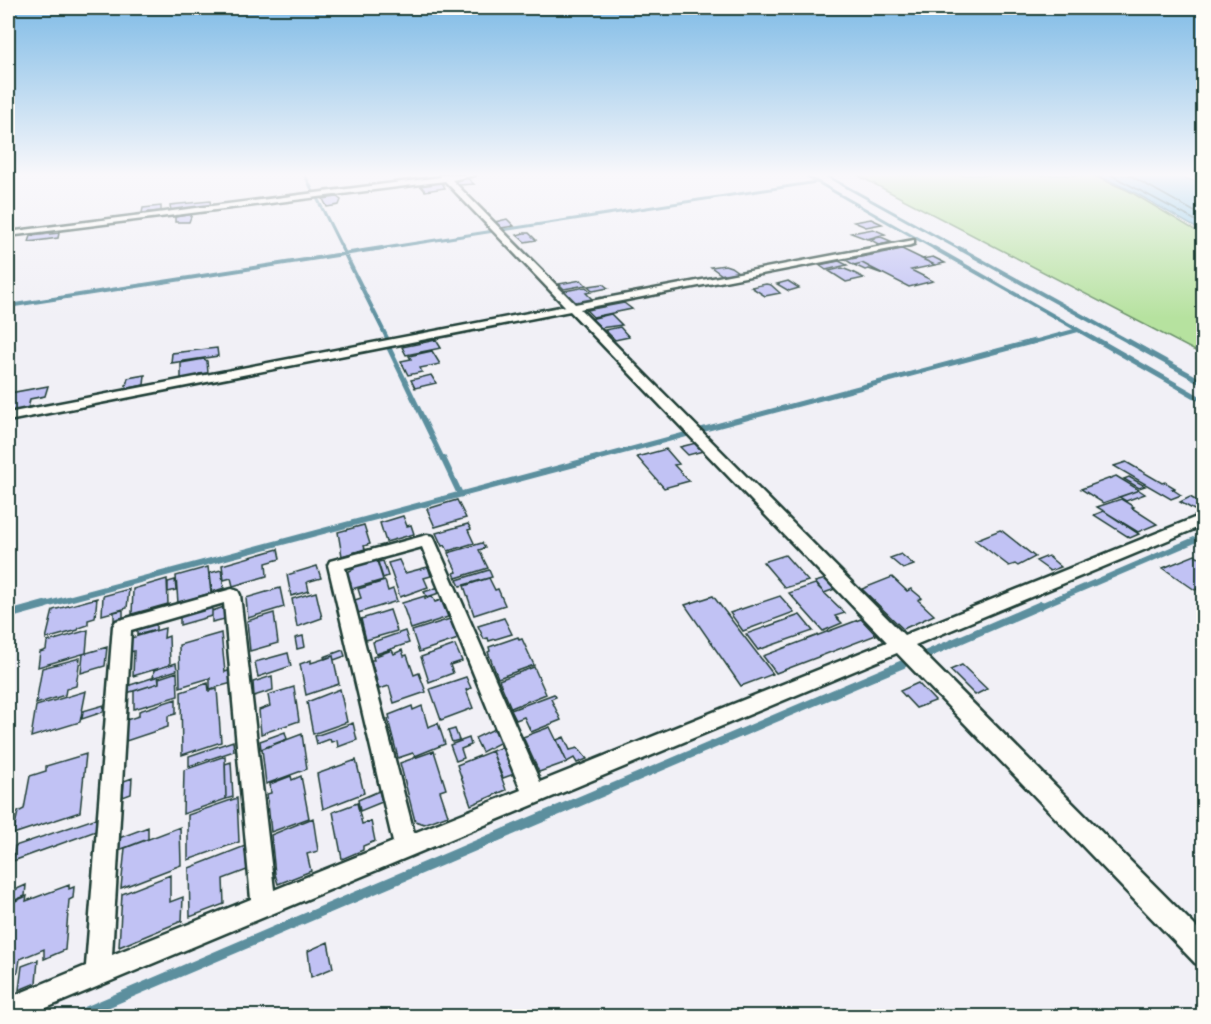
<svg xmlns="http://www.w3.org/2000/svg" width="1211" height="1024" font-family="Delius,sans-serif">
  <rect width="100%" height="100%" fill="#f1f0f6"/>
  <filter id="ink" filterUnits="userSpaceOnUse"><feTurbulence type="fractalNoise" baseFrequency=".0167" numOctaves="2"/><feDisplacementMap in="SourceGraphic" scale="12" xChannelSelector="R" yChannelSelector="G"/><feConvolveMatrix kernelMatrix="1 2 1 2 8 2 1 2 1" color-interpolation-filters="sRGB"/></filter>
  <g filter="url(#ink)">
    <path fill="#b6e29f" stroke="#6a906a" stroke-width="1.5" d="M857,175H1092L1129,191L1203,235V355Z"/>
    <path fill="#83c5e4" stroke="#5b8f9e" stroke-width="1.5" d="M1096,175H1177L1203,184V232L1132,191Z"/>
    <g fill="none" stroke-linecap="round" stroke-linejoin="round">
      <path stroke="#47737a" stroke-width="1.5" d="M1111,175L1204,225
        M1129,175L1204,217"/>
      <path stroke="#5b8f9e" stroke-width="3" d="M305,175L314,194
        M805,175L937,250
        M825,175L961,250
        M316,196L343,250
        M502,230L817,182
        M372,250L494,231"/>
      <path stroke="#5b8f9e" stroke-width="4" d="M342,248L388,340
        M934,248L1101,343
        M959,248L1131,343
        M8,306L382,248
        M1030,343L1078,330"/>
      <path stroke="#5b8f9e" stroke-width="5" d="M1099,341L1204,401
        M1128,341L1204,383
        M388,346L443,460
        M701,430L1035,341
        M591,460L688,434"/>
      <path stroke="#5b8f9e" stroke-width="6" d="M443,458L460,494
        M38,607L597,458
        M1038,607L1204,536"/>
      <path stroke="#5b8f9e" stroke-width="8" d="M8,615L44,605
        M925,655L1041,605
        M602,792L903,664"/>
      <path stroke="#5b8f9e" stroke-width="10" d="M76,1016L606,790"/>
    </g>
    <path fill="#c1c2f4" stroke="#1f3d34" stroke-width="1.5" d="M467,178L474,184L459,185L454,179Z
      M441,181L445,188L425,191L420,185Z
      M337,197L341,200L339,205L327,207L323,199Z
      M210,201L211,206L171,211L170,205Z
      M161,206V211L142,213L143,208Z
      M192,214L189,222H175V217Z
      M507,219L514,226L501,228L495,222Z
      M871,219L882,224L866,227L854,222Z
      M873,229L885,234L867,239L851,233Z
      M59,233L58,238L29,242L31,236Z
      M524,233H529L536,240L525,242L517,235Z
      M881,237L893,242L880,245L869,239Z
      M902,249L935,265L911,270L933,281L909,287L862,263L854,265L846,260Z
      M933,257L945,263L935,265L922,259Z
      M839,261L847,265L826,270L819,265Z
      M862,263L883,274L869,269L865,270L854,265Z
      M725,265L731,267L738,272L722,275L711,267Z
      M842,268L852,272L864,278L846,282L829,271Z
      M581,280L586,285L564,289L559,284Z
      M788,281L799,288L789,291L777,284Z
      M603,284L608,288L593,291L588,286Z
      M766,284L771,285L780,293L765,296L751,287Z
      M586,287L591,292L586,293L593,300L575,303L564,291Z
      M622,301L624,303L587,310L585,308Z
      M624,303L632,309L593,317L586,310Z
      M611,314L622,325L600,328L590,319Z
      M620,327L629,337L615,340L605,330Z
      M436,340L441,348L406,355L402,347Z
      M217,348L218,356L171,363L172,353Z
      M432,351L440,364L420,368L422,372L408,375L401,361L411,359L409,356Z
      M204,359L207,361L208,373L199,374V377L181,379V363Z
      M145,375L144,385L125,389L128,378Z
      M431,375L436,383L415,388L411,380Z
      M48,386L45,396L30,399L28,409L8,413L10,393Z
      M696,443L703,451L688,455L680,447Z
      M666,449L679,464L674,465L689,481L664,488L637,457Z
      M1126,462L1162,483L1165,482L1175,488L1172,489L1181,495L1171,499L1114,466Z
      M1116,476L1139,490L1103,503L1081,489Z
      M1129,477L1145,486L1139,488L1124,479Z
      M1139,490L1145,494L1126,501L1119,497Z
      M1190,497L1204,505V506L1194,510L1180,502Z
      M1121,499L1134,507L1132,508L1157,524L1138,532L1097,507Z
      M457,500L466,518L435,527L427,509Z
      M1104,511L1139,534L1130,538L1094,515Z
      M403,516L407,526L411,525L414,534L386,542L380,523Z
      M468,524L471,529L468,530L474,543L448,551L445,545L442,546L436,533Z
      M364,525L370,544L364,546L365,549L342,556L338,532Z
      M1000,530L1002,531L1035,557L1018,566L1015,564L1009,566L975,540Z
      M482,543L485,548L479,550L488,568L456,578L454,573L457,572L448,553Z
      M278,549L280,559L266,563L267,576L233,586L231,578L224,580L222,565Z
      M901,554L914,565L903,569L890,558Z
      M785,555L808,581L785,588L763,562Z
      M1195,555L1204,560V586L1195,590L1163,568Z
      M1048,556L1061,567L1050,571L1036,561Z
      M376,558L383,580L352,589L347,572L354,569L353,565Z
      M399,560L405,573L428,567L431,576L424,578L428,587L400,597L388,563Z
      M383,561L388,576L383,578L378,562Z
      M317,566L321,578L307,582L309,591L291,596L287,575Z
      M208,567L211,593L178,603L176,576Z
      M221,570L224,588L212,592L210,573Z
      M489,570L492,577L460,586L457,580Z
      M892,577L907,591L911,589L922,598L918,600L934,615L903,629L862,589Z
      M489,578L495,590L498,589L505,605L474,615L464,586Z
      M167,579L168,604L132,614L133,589Z
      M826,579L835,589L824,593L815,582Z
      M175,580L176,590L168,592V582Z
      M385,581L388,591L393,589L397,601L358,613L355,600L361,598L358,589Z
      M815,584L845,613L835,616L842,623L823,631L789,593Z
      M439,587L442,592L427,597L424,592Z
      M280,588L284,607L248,618L246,598Z
      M129,589L127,608L102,615L103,596Z
      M316,592L322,618L297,627L292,599Z
      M425,596V599L432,596L435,602L441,600L448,617L411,629L402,603Z
      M713,596L773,674L741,686L685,605Z
      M780,596L794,612L743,631L730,613Z
      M97,598L95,618L88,620V625L79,628L78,630L46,639L53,610Z
      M212,605V616L180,625V614Z
      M224,607L225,619L212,622V611Z
      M123,610V618L114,621V612Z
      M390,610L397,631L366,640L361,619Z
      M274,613L278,643L250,651L247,621Z
      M800,615L813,631L758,650L746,634Z
      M504,618L512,634L489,641L488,638L484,639L478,626Z
      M450,619L458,639L419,652L412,631Z
      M861,619L876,635L776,673L763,656Z
      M156,622V630L137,635V627Z
      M165,628L164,638L169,636L170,665L133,676L134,651L130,652L131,638Z
      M88,630L86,653L38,667L40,652L46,650L47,642Z
      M405,631L409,643L376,654L373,642Z
      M221,633L225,672L231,670L232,683L210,689V678L180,687L179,645Z
      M303,636L305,647L297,649L295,638Z
      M518,637L519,640L522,639L534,665L498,678L488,652L490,651L489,647Z
      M455,645L462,661L450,665L453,673L429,682L421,657Z
      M107,647L105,666L81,673L83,654Z
      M343,650L345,656L334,660L333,656L325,659L324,657Z
      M392,650L394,654L402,650L404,656L407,655L414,675L419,673L426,692L394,703L389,686L379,689L371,660H374L373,657Z
      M288,653L291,666L258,677L255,662Z
      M333,656L339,684L306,695L300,664L311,660V663Z
      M80,658L76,686L66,689L65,695L36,704L42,668Z
      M176,663L177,670L153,678L154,670Z
      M962,665L987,689L975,695L950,670Z
      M534,667L546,694L511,708L499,680Z
      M177,672L178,696L134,709V691L159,683V678Z
      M158,676L159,683L127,693V686Z
      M272,676L273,690L254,696L253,682Z
      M466,677L471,688L466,690L473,708L441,720L430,689Z
      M208,683L209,691L217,689L221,742L182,755L181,692Z
      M918,683L935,701L916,708L900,691Z
      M294,687L299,721L261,734L259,710L270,706L268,695Z
      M340,689L347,722L313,734L307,702Z
      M86,691L80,722L31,737L36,706Z
      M554,694L556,697L551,699L561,720L531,732L524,717L516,720L511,710Z
      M176,699V714L168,716V727L126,741V720L139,716V711Z
      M104,705L103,712L82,719L83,711Z
      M412,706L413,710L422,706L428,727L438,723L445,744L415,756L413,753L398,758L388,719H390L389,715Z
      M353,723L357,740L338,747L337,740L331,742L330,739L317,744L315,736Z
      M550,727L567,762L539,772L523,737Z
      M455,729L459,740L452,742L448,731Z
      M494,729L501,742L482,752L475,738Z
      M285,732L287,739L261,749L260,741Z
      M302,734L307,769L266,784L262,749Z
      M564,737L570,750L578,748L587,759L577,763L574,758L567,762L557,740Z
      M469,738L471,745L461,749L464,758L456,761L450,745Z
      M233,741L234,751L189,766V756Z
      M505,746L517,773L503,778L492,751Z
      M434,751L446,789L440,791L448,815L424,824L415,821L400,763Z
      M492,751L506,790L471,805L457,765Z
      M86,754L80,812L13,834L18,812L24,809L30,776L46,771V766Z
      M225,756L226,799L183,814L184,770Z
      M356,760L364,793L323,809L317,774Z
      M231,762L233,797L226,799L225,764Z
      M291,776L292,780L301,776L309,818L271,832L267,794L271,793L270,784Z
      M132,778L131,794L123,797L124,781Z
      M379,791L382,802L360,811L358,800Z
      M237,798L239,842L188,860V815Z
      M357,803L362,824L371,821L375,841L363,846V850L342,859L333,812Z
      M97,818L96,831L13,861L15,846Z
      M313,818L318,851L307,854L311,871L278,884L275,874L271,835Z
      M148,827V839L119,850V838Z
      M180,827L181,865L121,888L125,848Z
      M245,846L247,870L223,879L224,904L190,917L189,868Z
      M170,875V902L183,897L182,921L119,947L122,894Z
      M26,885L25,896L8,903V893Z
      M69,885V889L74,887L73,898L69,900L65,950L44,959V949L20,959L18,972L8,976V904L27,896L26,901Z
      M328,942L333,968L311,977L308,951Z
      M38,960L36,983L19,990L22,966Z
      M14,975L12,992L8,994V978Z"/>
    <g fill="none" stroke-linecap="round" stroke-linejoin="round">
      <defs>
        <path id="street" d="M440,175H475L452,180L575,304L914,240V244L911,245L580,309L904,635L1204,514V525L915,645L1204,935V967L1195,963L897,653L27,1016H8V998L86,966L113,626L116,621L232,589L238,591L240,595L274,890L393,842L328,565L330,561L427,535L433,536L540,782L887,642L570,311L8,421V413L565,306L445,181L8,236V232L441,177ZM422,547L521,790L414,833L345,568ZM224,603L251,899L112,955L131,630Z"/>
      </defs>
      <use href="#street" stroke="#1f3d34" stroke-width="5"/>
      <use href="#street" fill="#fdfcf7" fill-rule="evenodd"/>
    </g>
  </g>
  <linearGradient id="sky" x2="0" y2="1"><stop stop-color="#7fbbe6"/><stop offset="0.55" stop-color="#f9f8fb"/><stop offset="1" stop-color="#f9f8fb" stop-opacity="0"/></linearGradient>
  <rect width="1211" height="318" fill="url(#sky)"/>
  <rect width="1211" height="1024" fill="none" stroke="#fdfcf7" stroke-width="30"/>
  <rect x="15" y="15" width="1181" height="994" fill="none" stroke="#1f3d34" stroke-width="2" filter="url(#ink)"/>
</svg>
